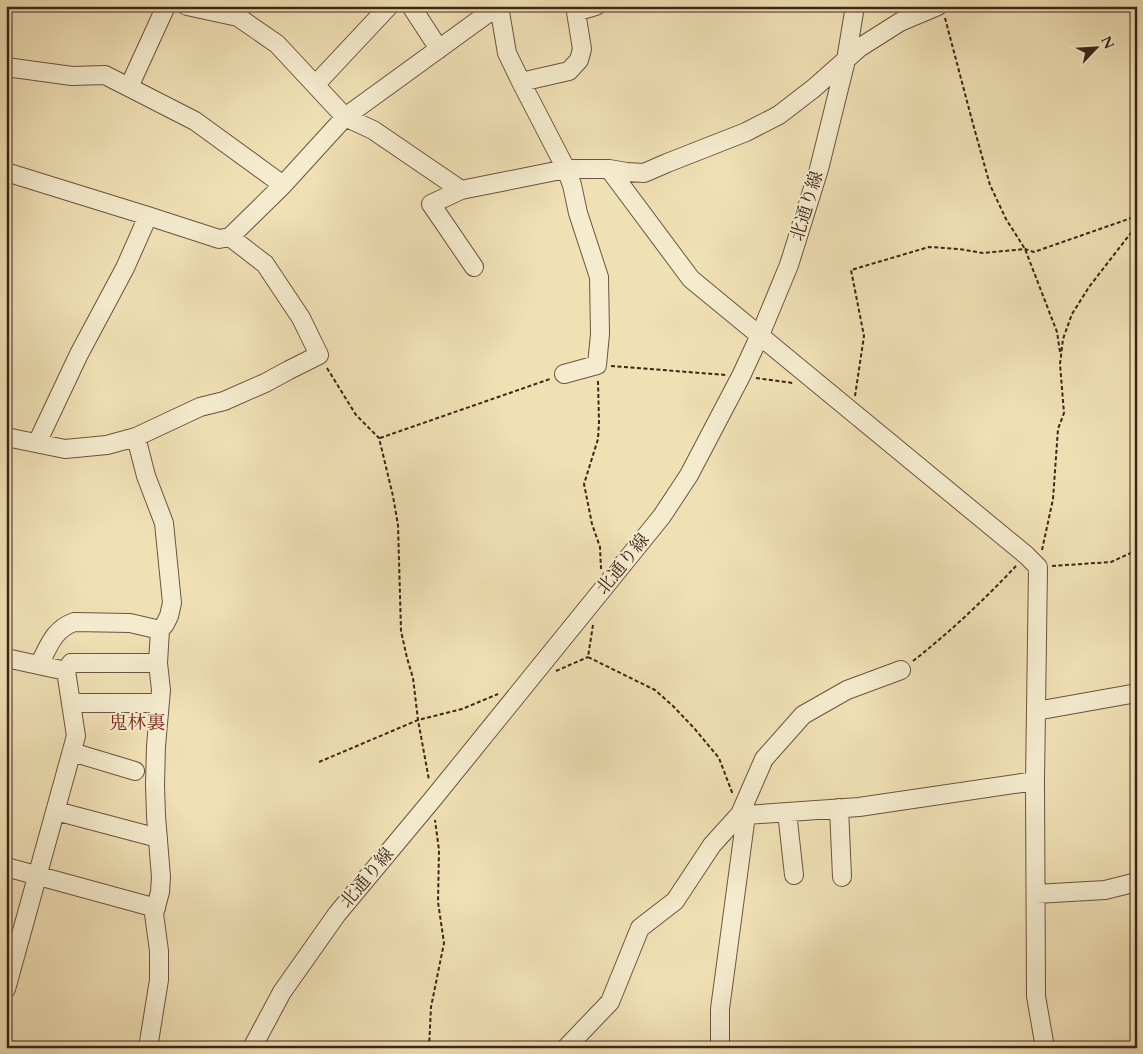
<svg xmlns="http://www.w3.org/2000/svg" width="1143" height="1054" font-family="Cardo,'Noto Serif JP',serif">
  <rect width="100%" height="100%" fill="#f0e1b5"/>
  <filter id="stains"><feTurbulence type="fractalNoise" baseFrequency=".004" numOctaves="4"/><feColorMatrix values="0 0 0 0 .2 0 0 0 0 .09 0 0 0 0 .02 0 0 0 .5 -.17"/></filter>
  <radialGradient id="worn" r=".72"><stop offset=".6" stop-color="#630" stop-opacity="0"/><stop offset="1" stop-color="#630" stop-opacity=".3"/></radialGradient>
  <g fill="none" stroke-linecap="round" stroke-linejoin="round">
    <defs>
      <path id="minor" d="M187,6L238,17L277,44L345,117L373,130L461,190L566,169H609L627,172L644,173L667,163L746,132L779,115L814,88L859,48L900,22L938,6
        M411,6L439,49
        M499,6L507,53L521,82L566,169L572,185L578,213L599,277L600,334L597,365L564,374
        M6,67L72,76L105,75L195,121L283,185
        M521,82L569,71L579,60L582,49L576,12L596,6
        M315,85L389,6
        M129,87L166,6
        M609,169L691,279L1026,555L1038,567L1035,781L1036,996L1045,1048
        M6,172L148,216L219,239L230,237L283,185L345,117L498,6
        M461,190L431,204L474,267
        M6,437L65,449L107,445L136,437L200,407L224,401L265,383L289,370L319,355L301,318L265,264L230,237
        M136,437L146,476L164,523L172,603L169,616L165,624L160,630L158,663L161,690L156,746L155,785L156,816L161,877L160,892L154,914L159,951V980L148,1048
        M37,443L79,354L125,268L148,216
        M6,658L66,671L76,736L6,989
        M39,665C49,646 53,630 74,622L130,623L160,630
        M66,671L71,663H158
        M71,703H160
        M1036,711L1137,693
        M72,752L135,771
        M839,808L842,877
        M56,811L158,838
        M787,812L794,875
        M740,814L746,815L859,807L1035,781
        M6,867L156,908
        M1036,894L1105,890L1137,882
        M252,1048L282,992L337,914L432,800L662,516L689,475L741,376L760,335L789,265L819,169L846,60L855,6
        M566,1048L610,1002L640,928L675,901L712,845L740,814L764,759L803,715L847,690L901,670
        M720,1048V1009L746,815"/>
    </defs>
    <use href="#minor" stroke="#6b533f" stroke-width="20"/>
    <path stroke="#3f2418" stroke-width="2" stroke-dasharray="4 2.5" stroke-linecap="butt" d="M945,18L973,124L990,185L1006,219L1025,249L1057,332L1060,352
      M611,366L726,375
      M327,368L356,415L379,438L393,496L398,525L401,631L407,658L413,678L418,720L429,780
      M756,378L793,383
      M598,381L599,422L598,439L584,484L592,524L600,547L601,569
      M855,396L864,336L851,270L929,247L959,249L983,253L1025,249L1034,252L1137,216
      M380,438L550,379
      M1042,550L1053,499L1058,429L1064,413L1060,364L1063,339L1072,314L1089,287L1137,225
      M1052,566L1111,562L1131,553L1137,552
      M593,625L588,657L655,690L673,706L694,728L719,758L733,795
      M913,661C950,632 984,600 1016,566
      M556,671L588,657
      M319,762L418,720L462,709L498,694
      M429,1048L431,1007L444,943L438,902L439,850L435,820"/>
    <use href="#minor" stroke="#f5eccf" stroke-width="18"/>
  </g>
  <g text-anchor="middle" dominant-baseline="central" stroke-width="4" stroke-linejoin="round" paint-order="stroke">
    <g font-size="18" fill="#3f2418" stroke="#f5eccf">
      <text transform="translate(807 206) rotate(-73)">北通り線</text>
      <text transform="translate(623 564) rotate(-51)">北通り線</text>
      <text transform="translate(367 878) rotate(-50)">北通り線</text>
    </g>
    <g font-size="19" fill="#7a1f14" stroke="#f5eccf">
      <text x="137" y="723">鬼林裏</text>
    </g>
  </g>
  <rect width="1143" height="1054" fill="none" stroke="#f0e1b5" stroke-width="25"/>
  <rect x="8" y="8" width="1128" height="1039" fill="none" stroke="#3f2418" stroke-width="2.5"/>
  <rect x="12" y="12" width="1118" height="1029" fill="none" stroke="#3f2418"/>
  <g transform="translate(1096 48) rotate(65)" stroke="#f5eccf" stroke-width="4" paint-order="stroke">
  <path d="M0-4L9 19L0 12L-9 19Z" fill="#3f2418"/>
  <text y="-8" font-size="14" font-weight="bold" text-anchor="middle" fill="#3f2418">N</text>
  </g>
  <rect width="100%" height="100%" filter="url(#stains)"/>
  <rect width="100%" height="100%" fill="url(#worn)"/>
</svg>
